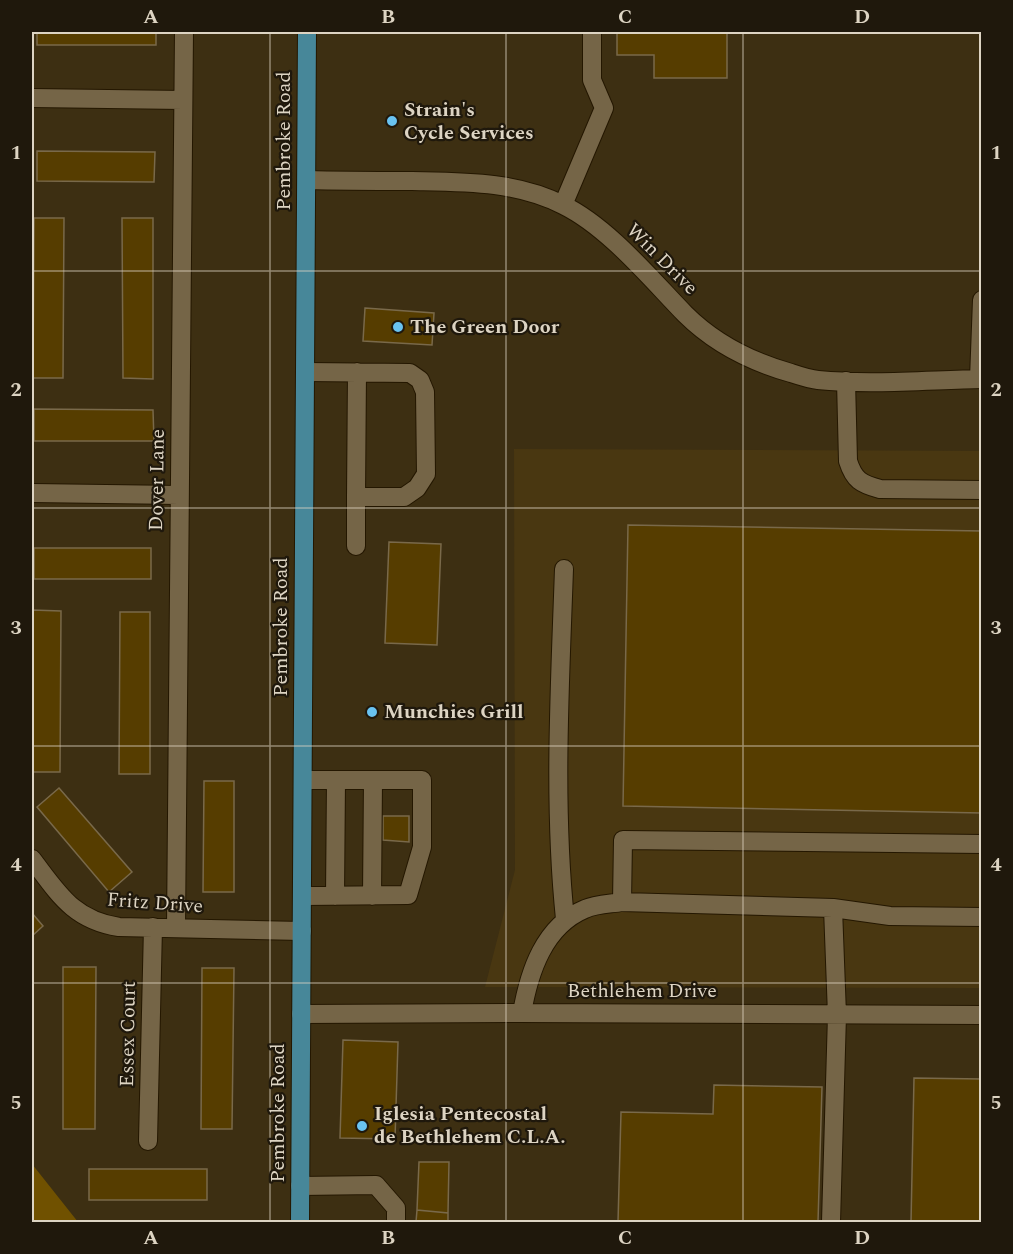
<svg xmlns="http://www.w3.org/2000/svg" width="1013" height="1254" font-family="Spectral,serif">
  <rect width="100%" height="100%" fill="#3d2f12"/>
  <path fill="#493711" d="M514,449L981,451V988L485,987L515,870Z"/>
  <path fill="#705100" d="M32,1164L78,1222H32Z"/>
  <path fill="#563d00" stroke="#79694a" stroke-width="1.5" d="M37,32H156V45H37Z
    M617,32H727V78H654V55H617Z
    M37,151L155,152L154,182L37,181Z
    M34,218H64L63,378H33Z
    M122,218H153V379L123,378Z
    M365,308L434,313L432,345L363,341Z
    M34,409L153,410L154,441H34Z
    M628,525L982,531V813L623,806Z
    M389,542L441,544L437,645L385,643Z
    M34,548H151V579H34Z
    M32,610L61,611L60,772H32Z
    M120,612H150V774H119Z
    M204,781H234V892H203Z
    M59,788L132,872L109,892L37,807Z
    M383,816H409V842L383,840Z
    M32,913L43,926L32,936Z
    M63,967H96L95,1129H63Z
    M202,968H234L232,1129H201Z
    M343,1040L398,1042L395,1139L340,1138Z
    M914,1078L982,1079V1222H911Z
    M714,1085L822,1087L818,1222H618L621,1112L713,1114Z
    M419,1162H449L448,1213L417,1210Z
    M89,1169H207V1200H89Z
    M417,1210L448,1213V1222H416Z"/>
  <g fill="none" stroke-linecap="round" stroke-linejoin="round">
    <defs>
      <path id="minor" d="M32,98L183,100
        M307,180C342,181 377,181 412,181C464,182 516,181 563,205C608,227 650,278 685,314C714,343 752,362 791,373C800,376 809,379 818,380C870,385 929,380 982,379
        M563,205L604,108L592,80V32
        M306,372L410,373L420,380L425,392L426,474L417,488L404,497H356L357,372
        M979,379L982,300
        M846,381L848,461C854,480 861,484 880,489L982,490
        M32,493L179,495
        M356,497V546
        M564,569C560,685 553,803 565,919
        M982,844L623,840L622,902L833,908L890,916L982,917
        M32,859C58,893 73,920 119,927L302,931
        M303,896L408,895L422,847V780H303
        M335,896L336,780
        M372,896L373,780
        M176,928L184,32
        M522,1013C529,972 544,926 585,909C596,904 610,904 622,902
        M301,1014L522,1013L982,1015
        M148,1141L153,927
        M300,1186L376,1185L396,1208V1222
        M831,1222L837,1015L833,908"/>
      <path id="major" d="M300,1222L307,32"/>
    </defs>
    <use href="#minor" stroke="#241700" stroke-width="20"/>
    <use href="#major" stroke="#241700" stroke-width="20"/>
    <use href="#minor" stroke="#756547" stroke-width="18"/>
    <use href="#major" stroke="#478799" stroke-width="18"/>
  </g>
  <path fill="none" stroke="#ddd4c3" stroke-width="1.5" stroke-opacity="0.55" d="M270,32V1222M506,32V1222M743,32V1222M32,271H982M32,508H982M32,746H982M32,983H982"/>
  <g fill="#69c3f1" stroke="#1f180c" stroke-width="2">
    <circle cx="392" cy="121" r="6"/>
    <circle cx="398" cy="327" r="6"/>
    <circle cx="372" cy="712" r="6"/>
    <circle cx="362" cy="1126" r="6"/>
  </g>
  <g text-anchor="middle" dominant-baseline="central" stroke-width="4.5" stroke-linejoin="round" paint-order="stroke">
    <g font-size="20" font-weight="bold" fill="#ddd4c3" stroke="#1f180c" text-anchor="start">
      <text x="404" y="110">Strain's<tspan x="404" dy="23">Cycle Services</tspan></text>
      <text x="410" y="327">The Green Door</text>
      <text x="384" y="712">Munchies Grill</text>
      <text x="374" y="1114">Iglesia Pentecostal<tspan x="374" dy="23">de Bethlehem C.L.A.</tspan></text>
    </g>
    <g font-size="20" fill="#ddd4c3" stroke="#1f180c">
      <text transform="translate(284 141) rotate(-90)">Pembroke Road</text>
      <text transform="translate(662 259) rotate(45)">Win Drive</text>
      <text transform="translate(157 480) rotate(-89)">Dover Lane</text>
      <text transform="translate(281 627) rotate(-90)">Pembroke Road</text>
      <text transform="translate(155 903) rotate(4)">Fritz Drive</text>
      <text x="642" y="991">Bethlehem Drive</text>
      <text transform="translate(128 1034) rotate(-89)">Essex Court</text>
      <text transform="translate(278 1113) rotate(-90)">Pembroke Road</text>
    </g>
  </g>
  <rect width="1013" height="1254" fill="none" stroke="#1f180c" stroke-width="66"/>
  <rect x="33" y="33" width="947" height="1188" fill="none" stroke="#ddd4c3" stroke-width="2"/>
  <g font-size="20" text-anchor="middle" font-weight="bold" fill="#ddd4c3">
    <text x="151" y="23">A</text>
    <text x="388" y="23">B</text>
    <text x="625" y="23">C</text>
    <text x="862" y="23">D</text>
    <text x="16" y="159">1</text>
    <text x="996" y="159">1</text>
    <text x="16" y="396">2</text>
    <text x="996" y="396">2</text>
    <text x="16" y="634">3</text>
    <text x="996" y="634">3</text>
    <text x="16" y="871">4</text>
    <text x="996" y="871">4</text>
    <text x="16" y="1109">5</text>
    <text x="996" y="1109">5</text>
    <text x="151" y="1244">A</text>
    <text x="388" y="1244">B</text>
    <text x="625" y="1244">C</text>
    <text x="862" y="1244">D</text>
  </g>
</svg>
